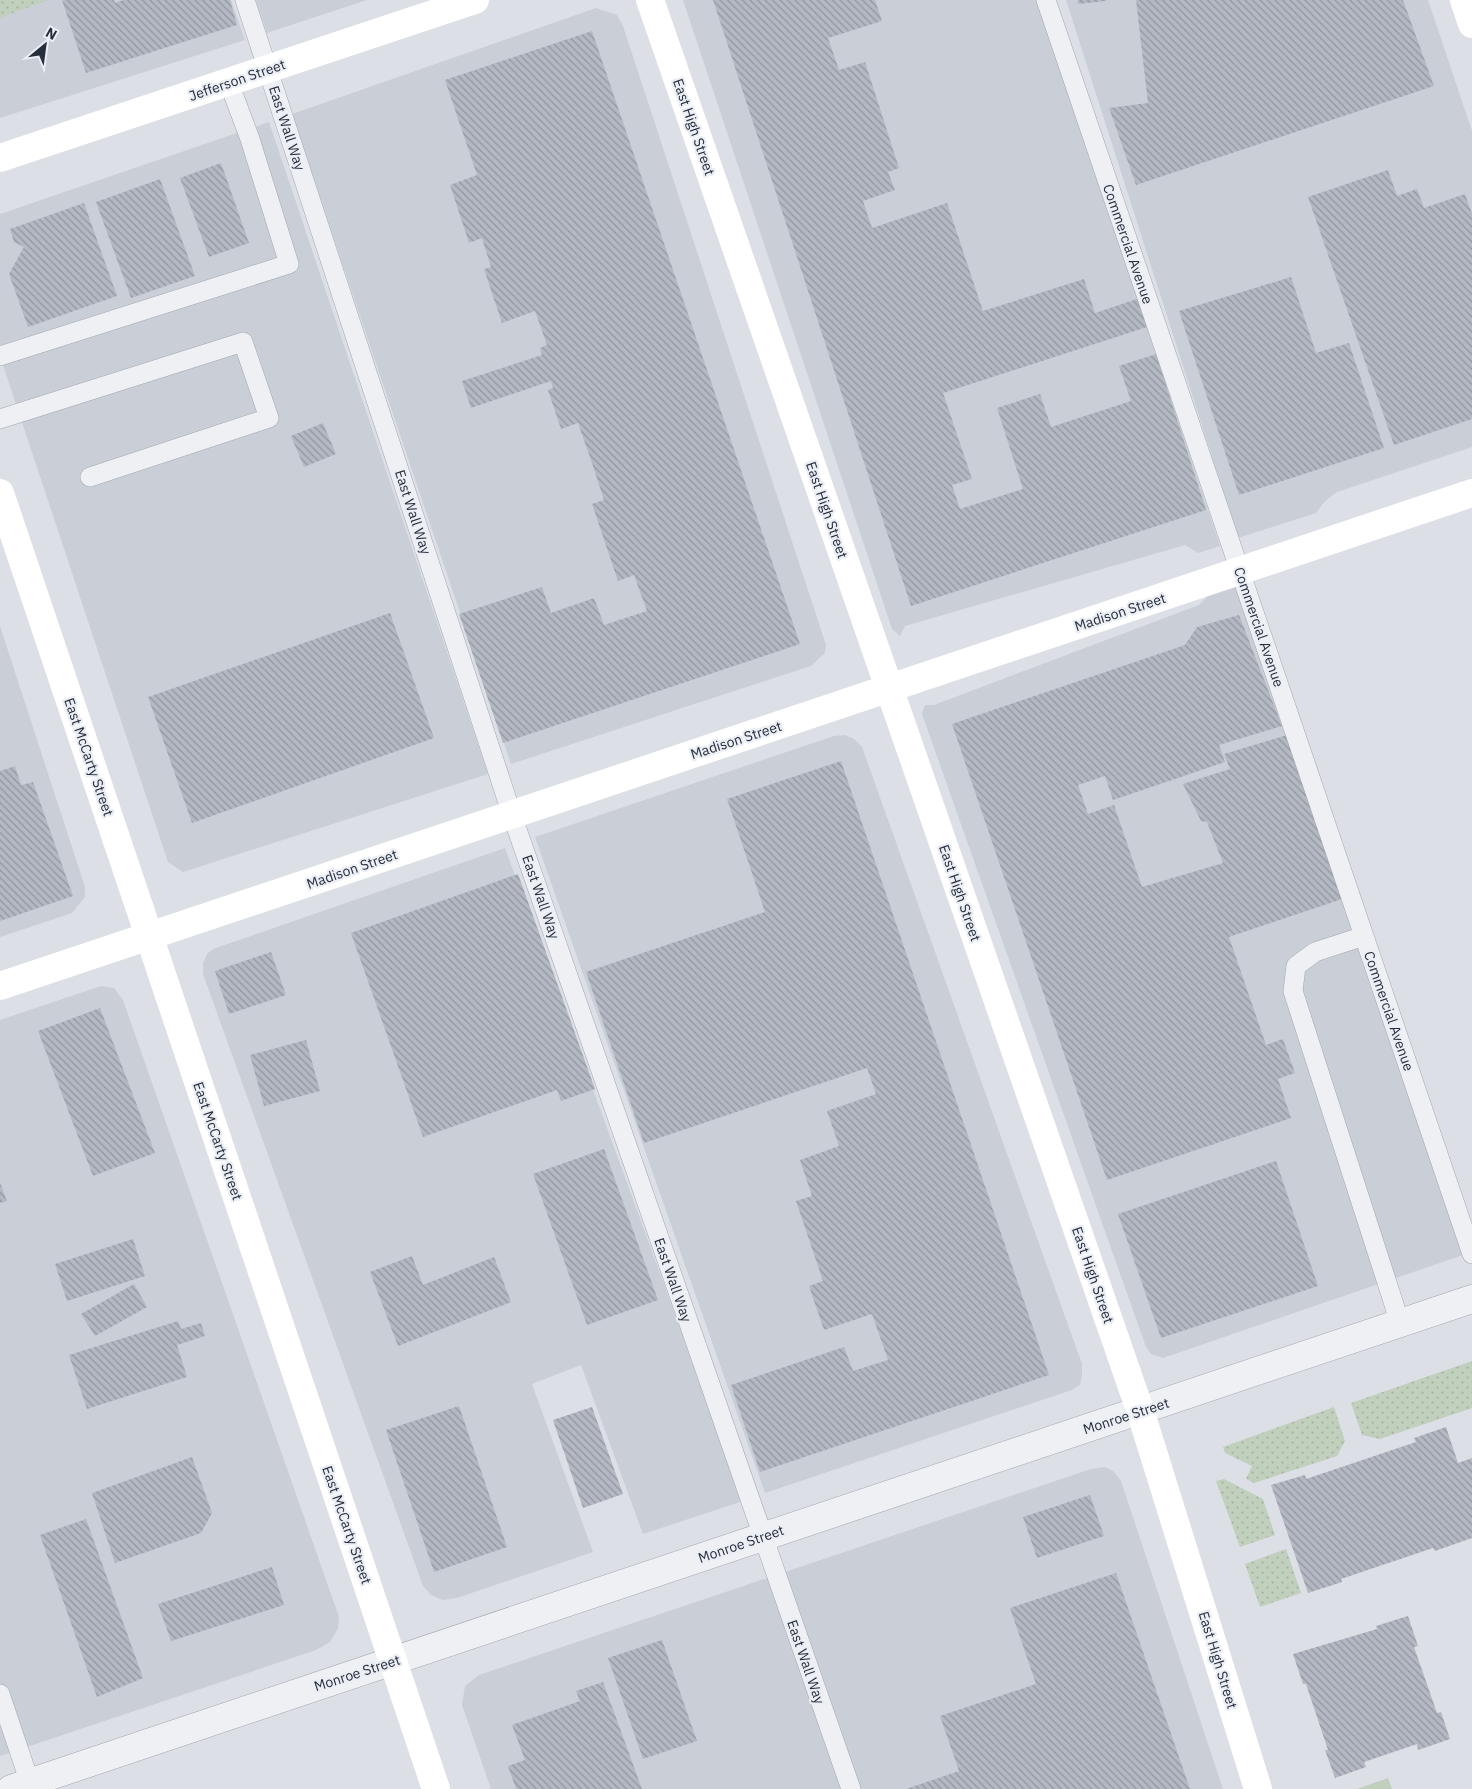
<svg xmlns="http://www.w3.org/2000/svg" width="1472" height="1789" font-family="'IBM Plex Sans',sans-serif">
  <defs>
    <pattern id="grass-dots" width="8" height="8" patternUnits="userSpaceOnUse" patternTransform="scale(1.25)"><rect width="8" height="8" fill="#c1cfbd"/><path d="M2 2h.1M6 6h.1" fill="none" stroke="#a6b2a3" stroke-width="1.8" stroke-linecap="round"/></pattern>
    <pattern id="building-back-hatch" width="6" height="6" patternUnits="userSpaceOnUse" patternTransform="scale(1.25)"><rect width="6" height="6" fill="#b3b8c2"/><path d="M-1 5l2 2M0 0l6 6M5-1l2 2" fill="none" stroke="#91969f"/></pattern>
  </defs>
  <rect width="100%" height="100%" fill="#dcdfe6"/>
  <path fill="#caced7" d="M0,0H231L245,40L0,118Z
    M256,0H367L267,33Z
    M683,0H1038L1220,546L1198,553L1185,545L905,626L900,636L892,629Z
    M1066,0H1428L1472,131V447L1337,492L1325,501L1316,513L1238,538Z
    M596,8L617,15L623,26L826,645L825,653L811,666L511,764L292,114Z
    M269,122L488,774L183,872L168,862L0,356V214Z
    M1235,585L1242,592L1282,726L1466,1254L1163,1358L1151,1354L1146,1347L922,714L925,705H934L1199,605L1206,598L1207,591Z
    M0,626L85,887V897L72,913L0,937Z
    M845,735L854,739L862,747L1082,1364V1376L1080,1385L1072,1390L765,1493L535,837L834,736Z
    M505,848L743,1501L643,1534L581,1365L532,1384L593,1552L457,1598L443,1600L431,1595L423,1586L203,974V963L207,954L213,949Z
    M101,986L114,988L123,1000L339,1617L338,1629L330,1642L316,1650L0,1756V1020Z
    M1105,1467L1113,1471L1121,1481L1223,1789H491L462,1705L465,1686L479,1675L1091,1469Z"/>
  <path fill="url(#grass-dots)" d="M0,0H48L0,18Z
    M1472,1361V1408L1380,1439L1362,1435L1351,1403Z
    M1334,1407L1345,1441L1337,1456L1254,1483L1246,1479L1252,1466L1225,1453L1223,1447Z
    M1224,1479L1263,1499L1275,1535L1240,1547L1216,1481Z
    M1286,1549L1301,1593L1260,1607L1245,1564Z"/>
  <path fill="#c1cfbd" d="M1388,1778L1392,1789H1357Z"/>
  <path fill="url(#building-back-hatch)" d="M62,0H114L115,3L123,0H230L237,25L86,73Z
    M713,0H875L882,21L828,38L839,70L865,62L899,168L888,172L895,190L863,201L872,228L947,203L983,311L1084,279L1095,313L1137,299L1147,327L943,393L972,479L952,485L960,509L1023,489L997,408L1040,394L1051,427L1131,401L1119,366L1156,354L1206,510L911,606Z
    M1078,0H1106V1L1078,4Z
    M1136,0H1403L1434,86L1136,185L1109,108L1148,103Z
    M592,31L800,644L503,743L459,614L542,587L551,613L594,598L604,625L647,611L634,575L618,581L592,504L604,500L591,460L578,423L561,429L548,390L553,388L551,381L471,408L462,381L542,355L540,348L547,345L535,311L502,323L484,269L491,267L482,238L469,243L450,185L477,175L445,80Z
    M221,163L249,243L209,257L180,178Z
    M1388,170L1397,196L1417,189L1424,208L1465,194L1472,214V419L1394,445L1308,197Z
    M160,179L195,276L131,298L96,202Z
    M84,203L117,296L28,327L9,274L24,247L14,242L10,229Z
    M1291,277L1316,353L1349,343L1384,448L1239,495L1179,311Z
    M323,423L336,454L304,467L291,436Z
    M390,613L434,738L192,823L148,697Z
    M1239,615L1282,726L1219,745L1225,762L1113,800L1105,776L1078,785L1088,814L1114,805L1142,887L1223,863L1207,822L1201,821L1183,784L1230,769L1224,754L1287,735L1345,898L1229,937L1266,1045L1283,1039L1295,1073L1278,1079L1291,1118L1107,1180L952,724L1185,645L1197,627Z
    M841,761L1049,1375L760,1472L731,1385L844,1347L853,1371L888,1360L872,1314L824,1330L809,1286L823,1281L796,1201L812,1196L800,1160L839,1146L827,1111L876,1094L867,1068L644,1143L586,972L765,912L727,799Z
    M15,766L21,785L33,782L73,896L0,921V771Z
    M518,874L595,1089L561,1101L557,1090L423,1137L351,933Z
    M271,952L286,995L229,1014L215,971Z
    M100,1008L155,1153L93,1176L38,1031Z
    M306,1040L320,1091L264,1106L250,1055Z
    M604,1149L658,1300L587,1325L533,1174Z
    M1276,1161L1318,1286L1161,1338L1118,1214Z
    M0,1183L7,1201L0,1203Z
    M133,1239L145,1276L67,1301L55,1264Z
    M412,1256L423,1285L494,1257L511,1302L398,1346L370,1272Z
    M134,1284L147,1307L95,1336L81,1314Z
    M178,1321L181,1329L201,1323L205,1336L177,1345L187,1377L87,1409L69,1355Z
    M459,1406L507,1547L434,1572L386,1430Z
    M592,1407L623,1494L583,1508L553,1420Z
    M1446,1427L1458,1463L1472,1458V1538L1435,1551L1433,1548L1341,1579L1342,1582L1308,1593L1271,1485L1305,1475L1306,1479L1416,1442L1414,1438Z
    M192,1457L212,1513L201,1533L115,1563L92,1493Z
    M1090,1495L1104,1536L1037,1558L1023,1517Z
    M86,1519L143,1678L97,1697L40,1535Z
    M272,1567L284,1605L171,1641L158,1604Z
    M1116,1573L1190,1789H906L959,1771L940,1716L1036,1684L1010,1608Z
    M1408,1616L1418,1646L1414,1647L1437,1713L1441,1712L1450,1739L1418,1750L1417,1744L1364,1762L1366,1767L1335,1778L1325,1750H1328L1306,1684H1303L1293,1654L1377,1629L1376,1626Z
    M662,1640L697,1741L643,1759L608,1658Z
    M603,1682L642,1789H516L508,1766L525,1760L512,1725L580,1701L576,1691Z"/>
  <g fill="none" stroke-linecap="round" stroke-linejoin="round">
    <defs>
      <path id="lane" d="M245,0L512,815L851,1789
        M1046,0L1472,1254
        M0,356L289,264L250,139L229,83
        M0,419L243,342L269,418L90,477
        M1364,936L1315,952L1296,966L1293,991L1400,1323
        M0,1694L32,1789"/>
      <path id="street" d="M11,1789L1472,1299"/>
    </defs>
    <use href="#lane" stroke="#a2a6af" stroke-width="20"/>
    <use href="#street" stroke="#a2a6af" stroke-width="29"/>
    <use href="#lane" stroke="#eef0f4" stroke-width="19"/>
    <use href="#street" stroke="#eef0f4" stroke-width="28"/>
    <path stroke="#fff" stroke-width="28" d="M650,0L1140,1410L1258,1789
      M1464,0L1472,24
      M0,158L475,0
      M0,493L436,1789
      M0,986L1472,493"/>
  </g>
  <g text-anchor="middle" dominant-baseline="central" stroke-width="4.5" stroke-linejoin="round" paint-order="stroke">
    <g font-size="14" fill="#262d3b" stroke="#ebeef4">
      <text transform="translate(237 80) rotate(-19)">Jefferson Street</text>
      <text transform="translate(694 127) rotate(71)">East High Street</text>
      <text transform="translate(287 128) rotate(72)">East Wall Way</text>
      <text transform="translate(1128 244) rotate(71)">Commercial Avenue</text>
      <text transform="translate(827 510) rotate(71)">East High Street</text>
      <text transform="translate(413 512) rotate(72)">East Wall Way</text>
      <text transform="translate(1120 612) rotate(-18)">Madison Street</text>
      <text transform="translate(1259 627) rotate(71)">Commercial Avenue</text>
      <text transform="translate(736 740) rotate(-18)">Madison Street</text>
      <text transform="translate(89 757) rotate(71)">East McCarty Street</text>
      <text transform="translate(352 869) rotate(-19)">Madison Street</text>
      <text transform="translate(960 893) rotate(71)">East High Street</text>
      <text transform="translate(541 897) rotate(71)">East Wall Way</text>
      <text transform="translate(1389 1011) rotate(71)">Commercial Avenue</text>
      <text transform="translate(218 1141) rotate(71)">East McCarty Street</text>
      <text transform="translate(1093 1275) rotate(71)">East High Street</text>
      <text transform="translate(673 1280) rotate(71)">East Wall Way</text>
      <text transform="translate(1126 1416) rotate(-18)">Monroe Street</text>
      <text transform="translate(347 1525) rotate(71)">East McCarty Street</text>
      <text transform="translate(741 1544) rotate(-19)">Monroe Street</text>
      <text transform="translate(1218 1660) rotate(73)">East High Street</text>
      <text transform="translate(806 1662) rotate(71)">East Wall Way</text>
      <text transform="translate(357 1673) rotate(-18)">Monroe Street</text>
    </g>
  </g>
  <g transform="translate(45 45) rotate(29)" stroke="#ebeef4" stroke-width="4" paint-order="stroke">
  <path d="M0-4L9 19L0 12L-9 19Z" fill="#262d3b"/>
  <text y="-8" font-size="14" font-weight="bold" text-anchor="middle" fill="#262d3b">N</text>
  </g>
</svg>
